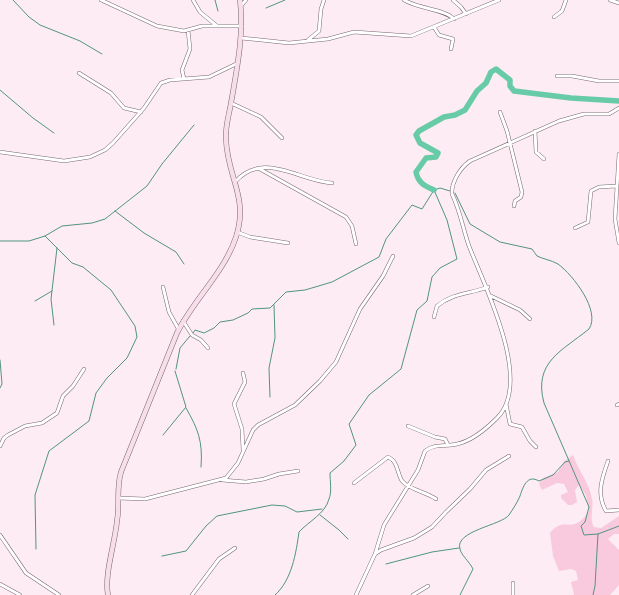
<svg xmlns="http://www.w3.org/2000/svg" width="619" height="595" font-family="Signika,sans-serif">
  <rect width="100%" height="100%" fill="#fdecf3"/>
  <path fill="#f9cade" d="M573,455C578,470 589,482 592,499C594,507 589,520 594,527L601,528L619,516V534H614L608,539L619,550V585L610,595H574L571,582L578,580L576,571L571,569L559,571L553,556L550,533C565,514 572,537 589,511L586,495L579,485L575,490L577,502L572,505H568L561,498V495L568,492L564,484L557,483L542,490L539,484L543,478L558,472L564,461Z"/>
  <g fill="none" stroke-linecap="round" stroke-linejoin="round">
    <path stroke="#51957d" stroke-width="1" d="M13,0L29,17L40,25L80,41L102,54
      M215,0L218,11
      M266,8L285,0
      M0,90L33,118L54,133
      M455,193L470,224L500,242L532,249C534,251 535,254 537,256C543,259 551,260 558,264C573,275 601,311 589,329C562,351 533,362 544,403L589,507L585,522L581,526L584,535L598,534L619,526
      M115,211L144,233L176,252L184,264
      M0,241H29L45,236L62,226L92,223L105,219L147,186L162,164L194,125
      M35,301L52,291
      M54,325L51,299L57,248
      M193,333L195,330L204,333L214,328L220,322L233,320L248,313L252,309L270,308L286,292L305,290L332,282L379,257L386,239L412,205L422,209L434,190L440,188L450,191
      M0,360L2,384L0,388
      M176,369L180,348L190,336
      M270,397L269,368L275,338L274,305
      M186,408C198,429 203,441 201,467
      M163,435L186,407L175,371
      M320,515L339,530L348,539
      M36,549L35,495L49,451L89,421L96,393L107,378L127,358L137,337L135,326L111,290L83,267L72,263L45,236
      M162,556L186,551L206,526L217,516L272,505L285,506L297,512L322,509
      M386,564L432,552L459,548
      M275,595C292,580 296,553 299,532C309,521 325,514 329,499C332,492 330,481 330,473L344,461L356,445L349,424L369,395L401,369L417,310L427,301L432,277L440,268L457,259L447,220L434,190
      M460,595L473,569C469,561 461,555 460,549C454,531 502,525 509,515C513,509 517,503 520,496C523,487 527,474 539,481L553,475L565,462L569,461
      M593,595L595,586L598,534"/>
    <path stroke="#68cba8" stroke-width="5.5" d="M434,190C425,186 418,183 416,172L426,158L436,157L438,153L420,143L416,135L419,131L444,117L455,115L465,110L477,91L486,83L491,72L496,69L510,80V86L514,91L571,98L619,101"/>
    <defs>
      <path id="street" d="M101,0L157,26L184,31L202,26H242
        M193,0L200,12L217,26
        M404,0C419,9 444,9 454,19
        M453,0L461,7L466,14
        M610,0L619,3
        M241,6L246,0
        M554,17L562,11L566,0
        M434,27L439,35L453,39L451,49
        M241,38L289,43L328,39L354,32L411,36L499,0
        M308,40L319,31L321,9L324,0
        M79,73L111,93L124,108L141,112
        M557,76H572L599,81H619
        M184,79L182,70L190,49L188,30
        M231,103L261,117L282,138
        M500,112L507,131L522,192L521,197L515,201L514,206
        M535,131L536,152L544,159
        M0,152L64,161L90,157L105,150L113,143L144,108L161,83L170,80L209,77L236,64
        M619,154L615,219L619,243
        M258,168L346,217L352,226L356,244
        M235,182C263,150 299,181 332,183
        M575,228L588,222L591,191L599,187L616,186
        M237,232L250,237L288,243
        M163,287L169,312L179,330
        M491,296L520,310L530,319
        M434,317L437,306C452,293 470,294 488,287
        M183,321L192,335L201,340L208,348
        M243,373L245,382L234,404L242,429L243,450
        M506,404L510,424L522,427L530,441L536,447
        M617,405L619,404
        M408,426L435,437L445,439L448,445
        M0,446L4,438L8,435L25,426L42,423L57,413L63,396L73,386L84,369
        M608,461C602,478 596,494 606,511L619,510
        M222,480L246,482L264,479L279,474L298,471
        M354,483L388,457C398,461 397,473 402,481C410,490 426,492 436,499
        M118,498L145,499L226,478L238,463L253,430L258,425L295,405L320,381L336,362L360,309L383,276L393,256
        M0,535L26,573L59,595
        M375,554L381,550L414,538L432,527L446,512L470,489L486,470L509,456
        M0,584L20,595
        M192,595L219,559L235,548
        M356,595L375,554L384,525L418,470L425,451C435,443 446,447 457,444C472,441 487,428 497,418C534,382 484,285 469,246C463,229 460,210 452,194C451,182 461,167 470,161L559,121L584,114H609L619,108
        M413,595L428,586
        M513,595V583"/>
      <path id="secondary" d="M108,595C104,575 115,543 117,521C120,505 116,489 121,472L177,333C194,299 224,273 236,237C249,197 227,177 226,139C225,127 229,115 231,103C237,69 244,34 240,0"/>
    </defs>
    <use href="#street" stroke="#77686e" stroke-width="4"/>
    <use href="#secondary" stroke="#77686e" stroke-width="5.5"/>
    <use href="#street" stroke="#fff" stroke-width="3"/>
    <use href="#secondary" stroke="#f8ddea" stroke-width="4.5"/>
  </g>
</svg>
